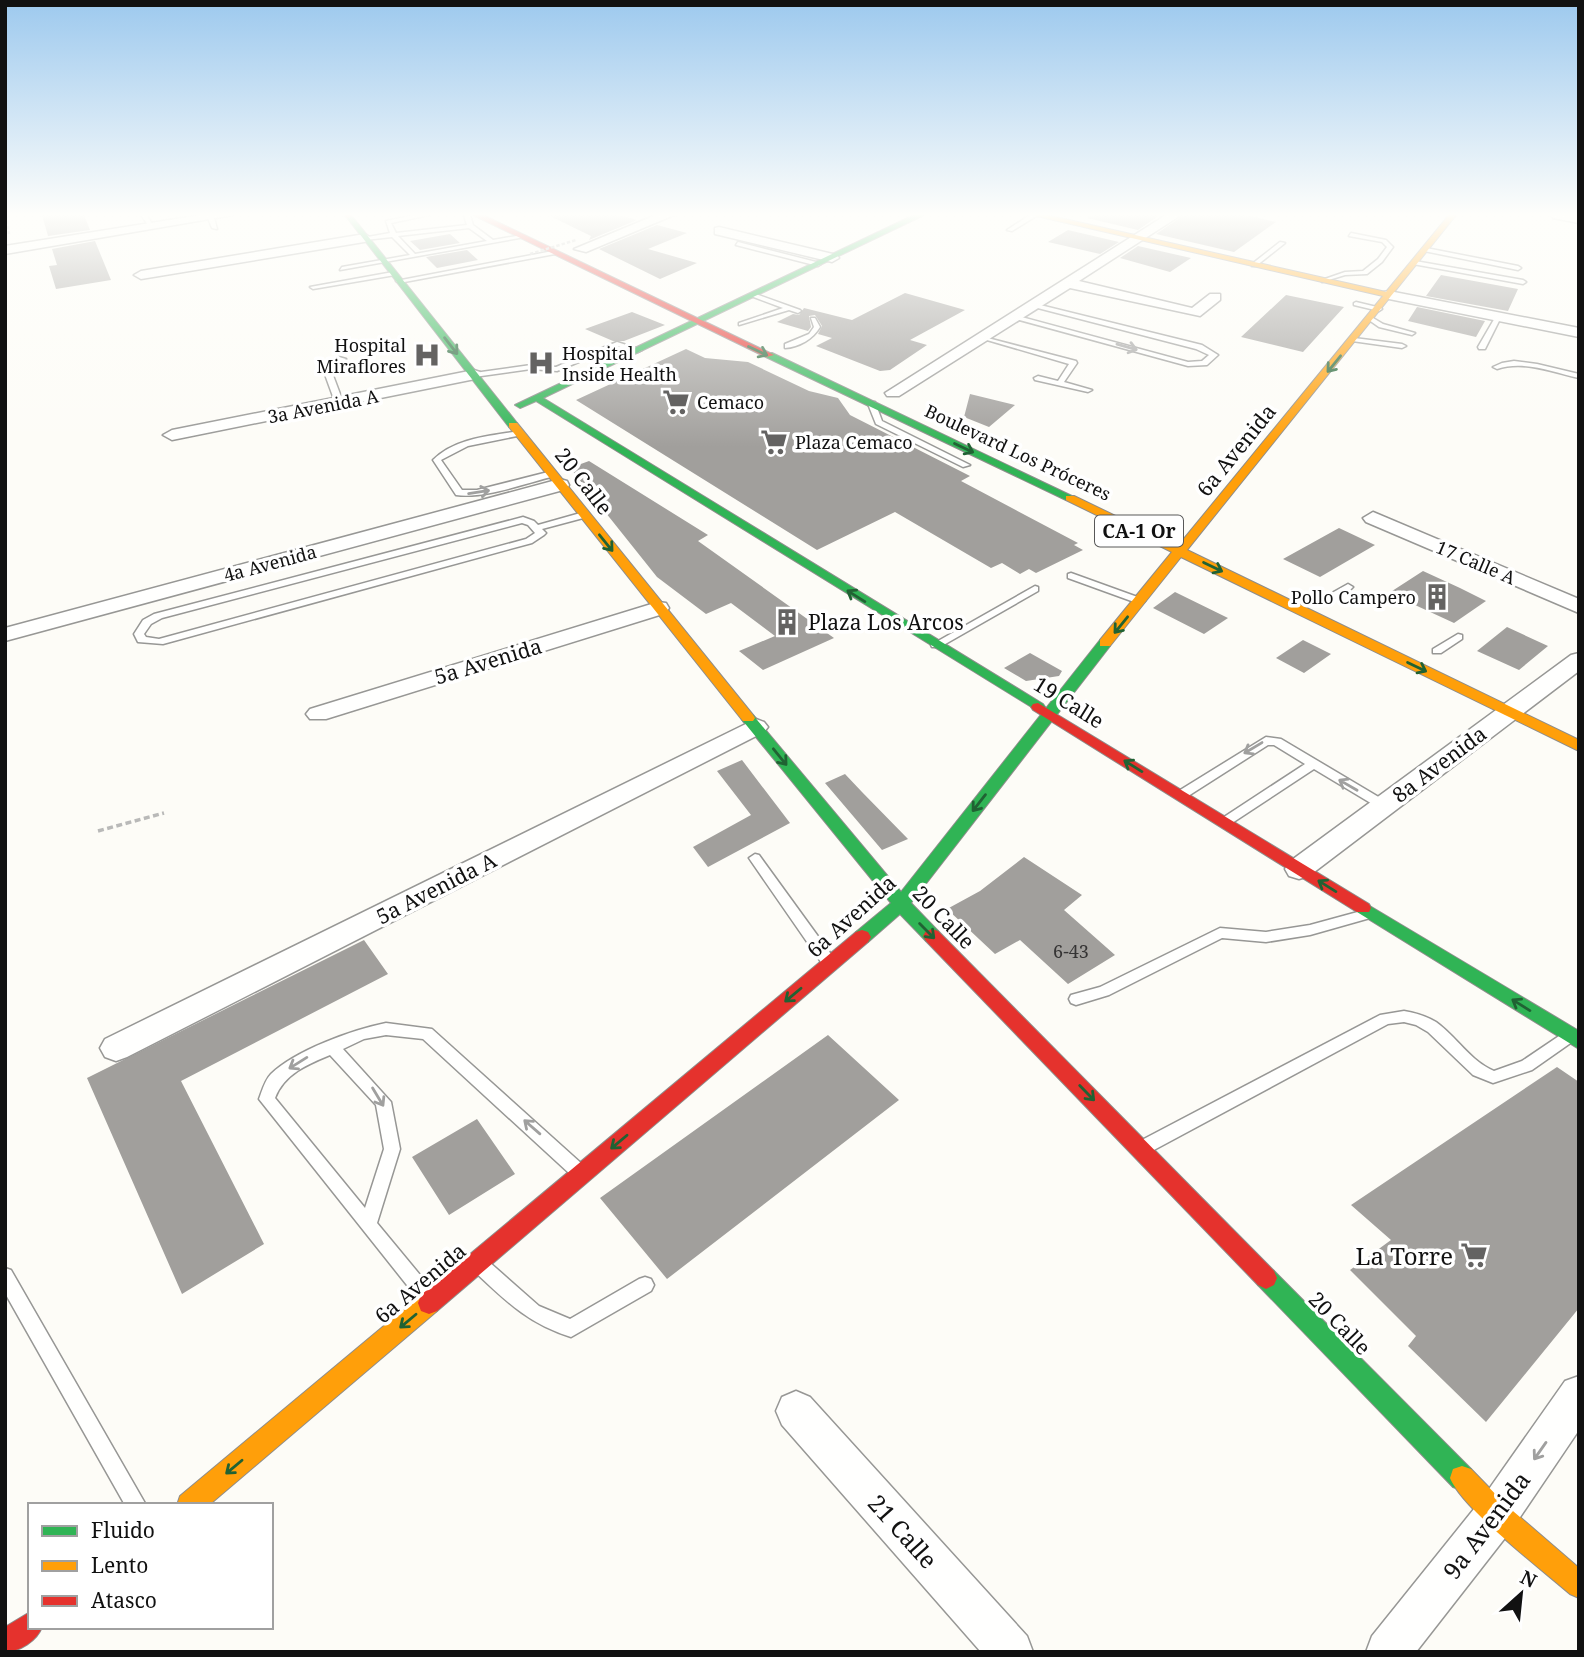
<svg xmlns="http://www.w3.org/2000/svg" width="1584" height="1657" font-family="'Noto Serif',serif">
  <rect width="100%" height="100%" fill="#fdfcf7"/>
  <path fill="#a19f9c" d="M42,215H84L90,230L48,236Z
    M548,215H619L637,220L589,240L591,236Z
    M1092,215H1160L1138,230L1087,218Z
    M1184,215H1246L1276,222L1234,252L1156,234Z
    M657,225L687,233L648,249L697,263L660,279L599,249Z
    M1068,230L1119,242L1100,254L1048,242Z
    M450,234L460,243L420,250L410,241Z
    M95,241L111,280L56,289L49,266L57,265L52,249Z
    M1138,246L1191,258L1170,272L1120,258Z
    M467,250L478,260L437,268L426,257Z
    M1441,275L1518,289L1508,311L1426,296Z
    M905,293L965,310L910,340L927,345L890,370L880,371L816,346L832,338L818,334L822,326L815,315L809,316L811,327L808,331L777,322L793,314L799,315L804,308L852,320Z
    M1286,295L1344,307L1303,352L1241,337Z
    M1417,307L1485,321L1476,337L1408,321Z
    M632,312L665,325L624,341H613L585,329Z
    M686,349L705,358L748,362L809,391L838,398L850,415L970,476L961,481L1078,543L1074,545L1083,550L1036,573L1029,569L1020,574L1002,563L991,568L895,512L817,550L576,400Z
    M970,394L1015,405L989,427L964,417Z
    M589,461L708,535L698,541L834,638L763,670L739,651L775,636L731,603L706,614L657,577L570,468Z
    M1339,528L1375,545L1320,577L1283,559Z
    M1423,571L1460,588L1486,601L1454,623L1389,593Z
    M1175,592L1228,618L1204,634L1153,608Z
    M1507,627L1548,646L1519,670L1477,651Z
    M1303,640L1331,654L1304,673L1276,658Z
    M1030,653L1062,671L1059,676L1026,681L1004,668Z
    M742,760L790,823L708,867L693,847L751,815L717,771Z
    M845,774L862,792L908,839L882,850L825,783Z
    M1024,857L1082,895L1064,910L1115,955L1068,984L1020,940L995,954L947,909L980,891Z
    M364,940L388,974L181,1081L264,1244L182,1294L87,1078Z
    M828,1035L899,1100L667,1279L600,1198Z
    M1557,1067L1579,1082V1308L1486,1422L1408,1346L1416,1336L1350,1270L1391,1240L1351,1205Z
    M477,1119L515,1174L449,1215L412,1157Z"/>
  <g fill="none" stroke-linecap="round" stroke-linejoin="round">
    <defs>
      <path id="lane" d="M141,215H147L154,228H150Z
        M414,215H429L391,223L396,233L467,225L464,215H470L473,225L493,240L522,235L525,237L340,270L342,267L410,255L392,237L365,240L362,238L390,233L386,221ZM469,228L487,241L415,254L398,236Z
        M1030,215H1038L1012,231L1007,230Z
        M211,216L214,218L217,229L212,228L208,218Z
        M1351,233L1386,240L1393,247L1382,262L1367,274L1345,275L1322,282V280L1345,272L1363,271L1378,259L1387,247L1382,242L1349,236Z
        M738,242L820,263L821,264L818,266L736,245Z
        M1280,242L1285,243L1256,266H1252V264Z
        M1426,248L1518,266L1521,268L1518,270L1424,251Z
        M553,251L555,254L399,283L396,281Z
        M1415,261L1523,280L1526,282L1523,284L1413,264Z
        M393,272L395,273V275L313,289L310,287Z
        M753,293L800,310L801,311L798,313L789,310L739,325V323L783,308L751,296V294Z
        M1356,302L1381,308L1382,309L1379,311L1354,305V303Z
        M1032,303L1202,345L1218,355L1207,365L1188,366L1012,318L1011,317L1014,315L1188,362L1202,361L1209,355L1196,349L1030,306V304Z
        M1496,316L1501,317L1485,349H1479L1478,347Z
        M811,318H815L820,327C813,339 799,347 785,348V344L809,334L814,327Z
        M1369,318H1373L1383,324L1415,333L1412,335L1379,327L1369,320Z
        M980,336L1076,361L1077,363L1064,382L1092,390L1088,392L1035,380L1034,378L1038,376L1058,381L1069,364L980,338Z
        M1354,338L1402,344L1406,346L1402,348L1352,341V339Z
        M617,342L642,350L638,352L617,346L557,371L531,369L474,377L470,375L474,373L531,365L556,367Z
        M339,357L346,359L331,370L343,402L339,404L335,402L323,369Z
        M1514,361L1537,364L1579,374V378C1552,372 1524,360 1497,369L1493,367L1502,363Z
        M869,402H875L882,421L970,465L963,467L876,424L868,404Z
        M519,431H522V435L468,446L441,460L462,490H477L552,471L556,474L555,476C525,483 486,499 456,495L433,460C455,438 489,436 519,431Z
        M584,512L587,513V517L542,529L546,533L544,535L532,543L163,644L138,642L134,634L143,620L154,614L523,517L534,521L538,525ZM522,523L528,525L535,533L526,539L159,639L146,637L144,634L151,624L162,618Z
        M1071,573L1143,599L1145,601L1143,603H1137L1068,578V574Z
        M1348,584L1353,587L1351,589L1331,600H1325L1323,598Z
        M1035,586L1038,587V591L940,647H932L931,645Z
        M1458,634L1462,635V639L1441,653H1433V649Z
        M1266,737L1281,739L1387,802L1389,805L1387,808H1379L1314,769L1229,825H1221L1219,822L1221,819L1305,764L1274,745H1268L1185,798H1177L1175,795L1177,792Z
        M755,854L759,855L833,957L835,961L833,965L828,966L823,965L751,861L749,858Z
        M1365,910L1370,912L1372,915L1370,918L1310,935L1266,942L1222,938L1109,995L1076,1005L1071,1003L1069,999L1071,995L1100,987L1220,928L1266,932L1310,925Z
        M1404,1011C1416,1013 1426,1016 1436,1022C1457,1037 1469,1060 1494,1071L1522,1061L1562,1034L1567,1032L1572,1034L1574,1038L1572,1042L1532,1070L1493,1083L1473,1075L1428,1032L1416,1025L1404,1022L1388,1024L1152,1151L1146,1153L1140,1151L1138,1146L1140,1141L1380,1015Z
        M386,1023L432,1029L582,1164L584,1169L582,1174L576,1176L570,1174L423,1039L386,1035L364,1039L343,1049L391,1102L400,1149L377,1223L430,1287L433,1293L430,1299L424,1301L418,1299L259,1099C262,1091 265,1080 271,1074C296,1050 352,1030 386,1023ZM330,1055L376,1105L384,1149L365,1208L275,1098C284,1074 308,1064 330,1055Z
        M482,1259L488,1261L539,1306L570,1319L639,1279L645,1277L651,1279L654,1285L651,1291L571,1337C529,1324 507,1302 476,1273L474,1267L476,1261Z
        M5,1268L11,1270L146,1505H125L5,1293Z"/>
      <path id="street" d="M201,215H233L5,254V246Z
        M656,215H674L586,252L574,249Z
        M1166,215H1181L1079,281L1192,308L1210,294H1220V300L1200,316L1070,288L899,396H887L885,393Z
        M1551,215H1579V223L1553,218Z
        M719,227L837,255L839,258L832,262L715,234V228Z
        M365,234L371,238L370,241L141,279L134,275L141,271Z
        M1389,291L1579,328V337L1384,298V292Z
        M474,370L480,372V378L172,440L163,435L172,430Z
        M560,479L567,481L569,485L567,489L5,641V628Z
        M1373,512L1579,599V613L1366,522L1363,518Z
        M658,602L666,603L669,608L666,613L326,719H310L306,714L310,709Z
        M1579,653V671L1309,876L1299,879L1289,876L1285,869L1289,862L1571,655Z
        M756,719L764,722L768,727L764,732L127,1057L116,1061L105,1057L100,1048L105,1039Z
        M1579,1376V1430L1512,1529L1416,1652H1366L1372,1636L1482,1499L1565,1381Z
        M796,1391L810,1397L1027,1636L1033,1652H981L782,1425L776,1411L782,1397Z"/>
      <path id="fast" d="M345,215H351L517,423V427H509Z
        M914,215H924L543,398L1043,704L1045,707L1043,710L1038,711L536,401L520,408L515,405Z
        M766,353H772L1076,498L1066,500L766,357Z
        M1105,639L1110,640V646L911,903L938,931L941,936L938,941H926L900,914L868,942H856L853,937L856,932L891,903L743,721L741,718L743,715H753L901,892L1100,640Z
        M1363,902L1579,1031V1049L1357,912L1355,908L1357,904Z
        M1266,1267L1274,1271L1471,1469L1474,1478L1471,1487L1462,1490L1453,1487L1258,1285L1255,1278L1258,1271Z"/>
      <path id="slow" d="M1032,215H1047L1386,292L1449,215H1456L1187,550L1579,740V751L1181,557L1110,646H1100V640L1172,552L1066,500V496H1074L1178,546L1383,296Z
        M509,423H517L753,715L755,718L753,721H743L509,427Z
        M429,1292L437,1295L440,1303L437,1311L209,1505H177L180,1496L421,1295Z
        M1462,1466L1471,1469L1506,1505L1579,1568V1598L1570,1594C1541,1569 1463,1509 1450,1478L1453,1469Z"/>
      <path id="jam" d="M344,215H351L352,216L348,218Z
        M473,215H483L774,355L766,357Z
        M1038,703L1369,904L1371,908L1369,912H1357L1033,710L1031,707L1033,704Z
        M932,929L938,931L1274,1271L1277,1278L1274,1285L1266,1289L1258,1285L926,941L923,936L926,931Z
        M862,930L868,932L871,937L868,942L437,1311L429,1314L421,1311L418,1303L421,1295L856,932Z
        M30,1612V1627H42C37,1641 19,1652 5,1652V1627Z"/>
    </defs>
    <use href="#lane" stroke="#979795" stroke-width="3"/>
    <use href="#street" stroke="#979795" stroke-width="3"/>
    <use href="#fast" stroke="#8e8d8b" stroke-width="2"/>
    <use href="#slow" stroke="#8e8d8b" stroke-width="2"/>
    <use href="#jam" stroke="#8e8d8b" stroke-width="2"/>
    <path stroke="#b9b9b8" stroke-width="2.5" stroke-dasharray="3.5 2" stroke-linecap="butt" d="M6,215L9,234"/>
    <path stroke="#b9b9b8" stroke-width="3.5" stroke-dasharray="6 3.5" stroke-linecap="butt" d="M98,831L164,813"/>
    <use href="#lane" fill="#fffffe" fill-rule="evenodd"/>
    <use href="#street" fill="#fffffe" fill-rule="evenodd"/>
    <use href="#fast" fill="#30b455" fill-rule="evenodd"/>
    <use href="#slow" fill="#ff9f0a" fill-rule="evenodd"/>
    <use href="#jam" fill="#e5322d" fill-rule="evenodd"/>
    <path stroke="#b9b9b8" stroke-width="2.5" stroke-dasharray="3.5 2" stroke-linecap="butt" d="M530,254L576,240"/>
  </g>
  <defs><path id="oneway-shaft" d="M-6 0H5M1.5-3L5.5 0L1.5 3" fill="none" stroke-width="1.6" stroke-linecap="round" stroke-linejoin="round" transform="scale(1.75)"/></defs>
  <g stroke="#206233">
    <use href="#oneway-shaft" transform="translate(451 346) rotate(52)"/>
    <use href="#oneway-shaft" transform="translate(758 351) rotate(25)"/>
    <use href="#oneway-shaft" transform="translate(1334 364) rotate(129)"/>
    <use href="#oneway-shaft" transform="translate(964 448) rotate(25)"/>
    <use href="#oneway-shaft" transform="translate(606 543) rotate(51)"/>
    <use href="#oneway-shaft" transform="translate(1213 567) rotate(26)"/>
    <use href="#oneway-shaft" transform="translate(856 596) rotate(-148)"/>
    <use href="#oneway-shaft" transform="translate(1121 625) rotate(129)"/>
    <use href="#oneway-shaft" transform="translate(1417 667) rotate(26)"/>
    <use href="#oneway-shaft" transform="translate(780 757) rotate(51)"/>
    <use href="#oneway-shaft" transform="translate(1133 766) rotate(-148)"/>
    <use href="#oneway-shaft" transform="translate(979 803) rotate(128)"/>
    <use href="#oneway-shaft" transform="translate(1327 886) rotate(-148)"/>
    <use href="#oneway-shaft" transform="translate(927 931) rotate(45)"/>
    <use href="#oneway-shaft" transform="translate(793 995) rotate(140)"/>
    <use href="#oneway-shaft" transform="translate(1521 1005) rotate(-148)"/>
    <use href="#oneway-shaft" transform="translate(1087 1093) rotate(46)"/>
    <use href="#oneway-shaft" transform="translate(619 1142) rotate(140)"/>
    <use href="#oneway-shaft" transform="translate(408 1321) rotate(140)"/>
    <use href="#oneway-shaft" transform="translate(234 1467) rotate(140)"/>
  </g>
  <g stroke="#a0a09f">
    <use href="#oneway-shaft" transform="translate(1127 347) rotate(16)"/>
    <use href="#oneway-shaft" transform="translate(479 492) rotate(-9)"/>
    <use href="#oneway-shaft" transform="translate(1253 748) rotate(149)"/>
    <use href="#oneway-shaft" transform="translate(1348 785) rotate(-150)"/>
    <use href="#oneway-shaft" transform="translate(298 1063) rotate(148)"/>
    <use href="#oneway-shaft" transform="translate(378 1097) rotate(59)"/>
    <use href="#oneway-shaft" transform="translate(532 1127) rotate(-139)"/>
    <use href="#oneway-shaft" transform="translate(1540 1451) rotate(125)"/>
  </g>
  <linearGradient id="sky" x2="0" y2="1"><stop stop-color="#9dc9ee"/><stop offset="0.48" stop-color="#fefefb"/><stop offset="1" stop-color="#fefefb" stop-opacity="0"/></linearGradient>
  <rect width="1584" height="447" fill="url(#sky)"/>
  <defs>
    <symbol id="hospital-bare" viewBox="-9 -9 18 18"><path d="M-5-5h3v3.5h4V-5h3V5h-3V1.5h-4V5h-3Z" fill="#646362" stroke="#fff" stroke-width="2.5" paint-order="stroke"/></symbol>
    <symbol id="supermarket-bare" viewBox="-9 -9 18 18"><path d="M-6-5.5h2.5l.6 2H6L4.5 2H-2.5L-4.4-4H-6ZM-1.5 3.2a1.3 1.3 0 1 0 .1 0ZM3 3.2a1.3 1.3 0 1 0 .1 0Z" fill="#646362" stroke="#fff" stroke-width="2.5" paint-order="stroke"/></symbol>
    <symbol id="building-bare" viewBox="-9 -9 18 18"><path d="M-4-6H4V6H1V3H-1V6H-4ZM-2.5-4.3h1.7v1.8h-1.7ZM.8-4.3h1.7v1.8H.8ZM-2.5-1h1.7V.8h-1.7ZM.8-1h1.7V.8H.8Z" fill="#646362" stroke="#fff" stroke-width="2.5" paint-order="stroke"/></symbol>
  </defs>
  <g fill-rule="evenodd">
    <use href="#hospital-bare" x="408" y="336" width="38" height="38"/>
    <use href="#hospital-bare" x="522" y="344" width="38" height="38"/>
    <use href="#supermarket-bare" x="657" y="383" width="38" height="38"/>
    <use href="#supermarket-bare" x="755" y="423" width="38" height="38"/>
    <use href="#building-bare" x="1418" y="578" width="38" height="38"/>
    <use href="#building-bare" x="768" y="603" width="38" height="38"/>
    <use href="#supermarket-bare" x="1455" y="1236" width="38" height="38"/>
  </g>
  <g text-anchor="middle" dominant-baseline="central" stroke-width="7" stroke-linejoin="round" paint-order="stroke">
    <g font-size="18" fill="#111" stroke="#fff" text-anchor="start">
      <text x="406" y="345" text-anchor="end">Hospital<tspan x="406" dy="21">Miraflores</tspan></text>
      <text x="562" y="353">Hospital<tspan x="562" dy="21">Inside Health</tspan></text>
      <text x="697" y="402">Cemaco</text>
      <text x="795" y="442">Plaza Cemaco</text>
      <text x="1416" y="597" text-anchor="end">Pollo Campero</text>
    </g>
    <g font-size="18" fill="#111" stroke="#fff">
      <text transform="translate(323 406) rotate(-11)">3a Avenida A</text>
      <text transform="translate(1018 452) rotate(25)">Boulevard Los Próceres</text>
      <text transform="translate(1476 562) rotate(23)">17 Calle A</text>
      <text transform="translate(270 563) rotate(-15)">4a Avenida</text>
    </g>
    <g font-size="18" fill="#353434">
      <text x="1071" y="951">6-43</text>
    </g>
    <rect fill="#fff" stroke="#585858" stroke-width="2" x="1095" y="515.5" width="88" height="31" rx="5"/>
    <g font-size="19" font-weight="bold" fill="#111">
      <text x="1139" y="531">CA-1 Or</text>
    </g>
    <g font-size="21" fill="#111" stroke="#fff">
      <text transform="translate(1236 450) rotate(-51)">6a Avenida</text>
      <text transform="translate(584 481) rotate(52)">20 Calle</text>
      <text transform="translate(488 661) rotate(-17)">5a Avenida</text>
      <text transform="translate(1069 702) rotate(32)">19 Calle</text>
      <text transform="translate(1439 764) rotate(-37)">8a Avenida</text>
      <text transform="translate(436 888) rotate(-27)">5a Avenida A</text>
      <text transform="translate(851 916) rotate(-42)">6a Avenida</text>
      <text transform="translate(944 917) rotate(46)">20 Calle</text>
      <text transform="translate(420 1283) rotate(-40)">6a Avenida</text>
      <text transform="translate(1340 1323) rotate(46)">20 Calle</text>
    </g>
    <g font-size="21" fill="#111" stroke="#fff" text-anchor="start">
      <text x="808" y="622">Plaza Los Arcos</text>
    </g>
    <g font-size="24" fill="#111" stroke="#fff" text-anchor="end">
      <text x="1453" y="1255">La Torre</text>
    </g>
    <g font-size="24" fill="#111" stroke="#fff">
      <text transform="translate(1486 1525) rotate(-53)">9a Avenida</text>
      <text transform="translate(903 1531) rotate(48)">21 Calle</text>
    </g>
  </g>
  <rect width="1584" height="1657" fill="none" stroke="#111111" stroke-width="14"/>
  <rect x="28" y="1503" width="245" height="126" fill="#ffffff" stroke="#a0a0a0" stroke-width="2"/>
  <rect x="42" y="1526" width="35" height="10" fill="#30b455" stroke="#a0a0a0" stroke-width="2"/>
  <text x="91" y="1538" font-size="21" fill="#111111">Fluido</text>
  <rect x="42" y="1561" width="35" height="10" fill="#ff9f0a" stroke="#a0a0a0" stroke-width="2"/>
  <text x="91" y="1573" font-size="21" fill="#111111">Lento</text>
  <rect x="42" y="1596" width="35" height="10" fill="#e5322d" stroke="#a0a0a0" stroke-width="2"/>
  <text x="91" y="1608" font-size="21" fill="#111111">Atasco</text>
  <g transform="translate(1521 1594) rotate(27)" stroke="#ffffff" stroke-width="5" paint-order="stroke">
  <path d="M0-5L12 26L0 18L-12 26Z" fill="#111111"/>
  <text y="-10" font-size="19" font-weight="bold" text-anchor="middle" fill="#111111">N</text>
  </g>
</svg>
